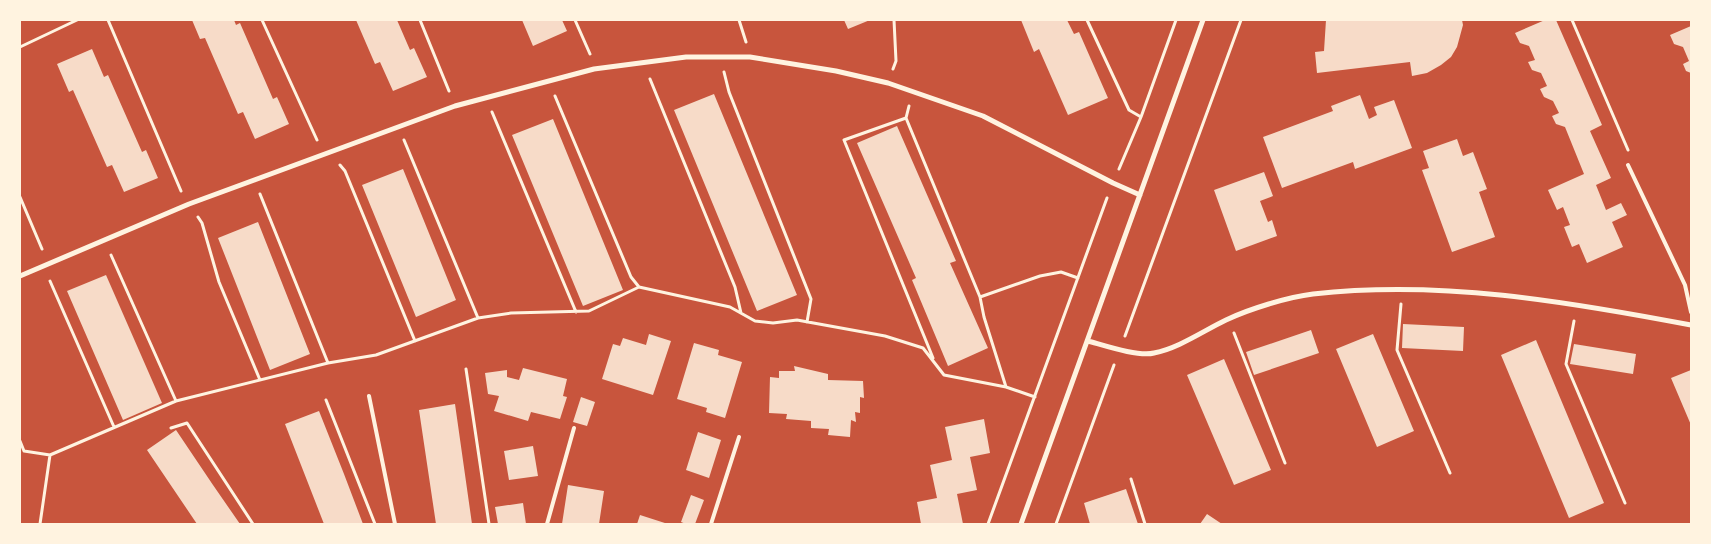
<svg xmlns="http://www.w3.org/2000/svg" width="1711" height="544" font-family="'Fira Sans Condensed',sans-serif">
  <rect width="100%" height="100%" fill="#c8553d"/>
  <path fill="#f7dbc8" d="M192,20H234L236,25L240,23L273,99L277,97L289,124L255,139L243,112L238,114L205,38L200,39Z
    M356,20H397L410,50L414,48L427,77L393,91L380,62L375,64Z
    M522,20H562L567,31L533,46Z
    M844,20H870L848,29Z
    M1021,20H1067L1074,34L1079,32L1108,98L1068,115L1039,49L1034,52Z
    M1326,20H1462L1463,25L1457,47L1451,57L1441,65L1427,73L1412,76L1410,62L1317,73L1315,52L1324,51Z
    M1545,20H1556L1602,125L1590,131L1611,178L1596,185L1606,210L1621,203L1627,215L1612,222L1623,247L1587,263L1579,244L1572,247L1564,227L1570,225L1563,207L1557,210L1548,190L1584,174L1565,127L1556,124L1552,116L1559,113L1553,101L1544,97L1540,89L1547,86L1541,73L1532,70L1528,62L1535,60L1529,46L1520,43L1515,33Z
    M1691,26V73L1686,71L1683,64L1689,61L1683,47L1674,44L1670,35Z
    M92,49L104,77L108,75L142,152L146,150L158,178L124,192L112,165L107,167L73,90L69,92L57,64Z
    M714,94L797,295L757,311L674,110Z
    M1360,95L1369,119L1377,115L1374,107L1394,100L1412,148L1355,169L1353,162L1282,188L1263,137L1333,111L1331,106Z
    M553,119L623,290L583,306L512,135Z
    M897,126L956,261L950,263L988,348L948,366L912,280L916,278L857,143Z
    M1457,139L1463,156L1473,152L1487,189L1479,192L1495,237L1452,252L1422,170L1429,168L1423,151Z
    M403,169L456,300L416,317L362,185Z
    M1264,172L1273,196L1260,201L1268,222L1272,220L1277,236L1236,251L1214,190Z
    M258,222L310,354L270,370L218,238Z
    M106,275L162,403L123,420L67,291Z
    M1403,324L1464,327L1463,351L1402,348Z
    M1311,330L1319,353L1254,375L1246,352Z
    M649,334L671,341L653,395L602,379L613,344L620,346L623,338L646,345Z
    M1373,334L1414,431L1377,447L1336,349Z
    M1536,340L1604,503L1569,518L1501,355Z
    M694,343L719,350L718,355L742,362L725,418L706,412L707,408L677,399Z
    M1574,344L1636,354L1633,374L1570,364Z
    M1224,359L1271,470L1234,485L1187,375Z
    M794,366L828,374V380L863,381L864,398L860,397V413L855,412L856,422L851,420L850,437L828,435L829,429L811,428V421L786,419L787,414L769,413L770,377L779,378V371H795Z
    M523,368L567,379L563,396L567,397L560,419L531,412L528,421L494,411L499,396L488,394L485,373L507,370V377L519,380Z
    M1691,370V425L1671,378Z
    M581,397L595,402L587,426L573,422Z
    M455,404L472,524H436L419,410Z
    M319,411L344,474L363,524H324L285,424Z
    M984,419L990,453L970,457L977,490L957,494L963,524H921L917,502L937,498L930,465L952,460L945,427Z
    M176,430L213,485L240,524H197L147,450Z
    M698,432L721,440L709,478L686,470Z
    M533,446L538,476L509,480L504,451Z
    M568,485L604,491L599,524H562Z
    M1126,489L1138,524H1090L1084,503Z
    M691,495L704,500L695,524H686L681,522Z
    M523,503L526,524H498L495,507Z
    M1207,514L1222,524H1200Z
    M640,515L668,524H637Z"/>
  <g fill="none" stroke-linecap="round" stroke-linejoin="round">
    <path stroke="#fff3e0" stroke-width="3" d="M108,20L181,191
      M262,20L317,140
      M420,20L449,91
      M575,20L590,54
      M739,20L746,42
      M1087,20L1129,110L1141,117
      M1572,20L1628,150
      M20,47L77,20
      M893,69L896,61L894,20
      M724,72L729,92L811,299L807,322
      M650,79L735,287L741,313
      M555,96L631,277L639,287
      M909,106L906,118L844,140L933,358
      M492,112L576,312
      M906,118L980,297L984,317L1006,387
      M404,140L478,318
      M340,165L345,171L415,341
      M1119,169L1141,117L1176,20
      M260,194L328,363
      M20,197L42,249
      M198,217L202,223L219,282L260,380
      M111,255L176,401
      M50,281L114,427
      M980,297L1040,276L1061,272L1078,278
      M1401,304L1397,350L1450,473
      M1574,321L1566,364L1625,503
      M1234,333L1285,463
      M1125,336L1241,20
      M466,369L489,524
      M326,400L375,524
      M171,428L187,423L253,524
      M20,441L24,451L50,455L40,524
      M50,455L176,401L328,363L376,355L478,318L511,313L589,311L639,287L730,307L755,321L773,323L797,320L885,336L923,348L944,375L1006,387L1035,397
      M1131,479L1145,524
      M988,524L1107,198
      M1056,524L1114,365"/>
    <path stroke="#fff3e0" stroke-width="4" d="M1628,165L1685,285L1691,312
      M369,396L395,524
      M547,524L574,428
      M711,524L739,437"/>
    <path stroke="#fff3e0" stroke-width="5" d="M20,276L189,204L455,106L594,69L686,57H750L836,71L888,83L983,116L1113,183L1140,195
      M1088,341C1103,345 1138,357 1154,353C1179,348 1203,331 1226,320C1249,309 1288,297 1313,294C1441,280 1565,301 1691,325
      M1021,524L1203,20"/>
  </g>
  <rect width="1711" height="544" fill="none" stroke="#fff3e0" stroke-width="42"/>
</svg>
